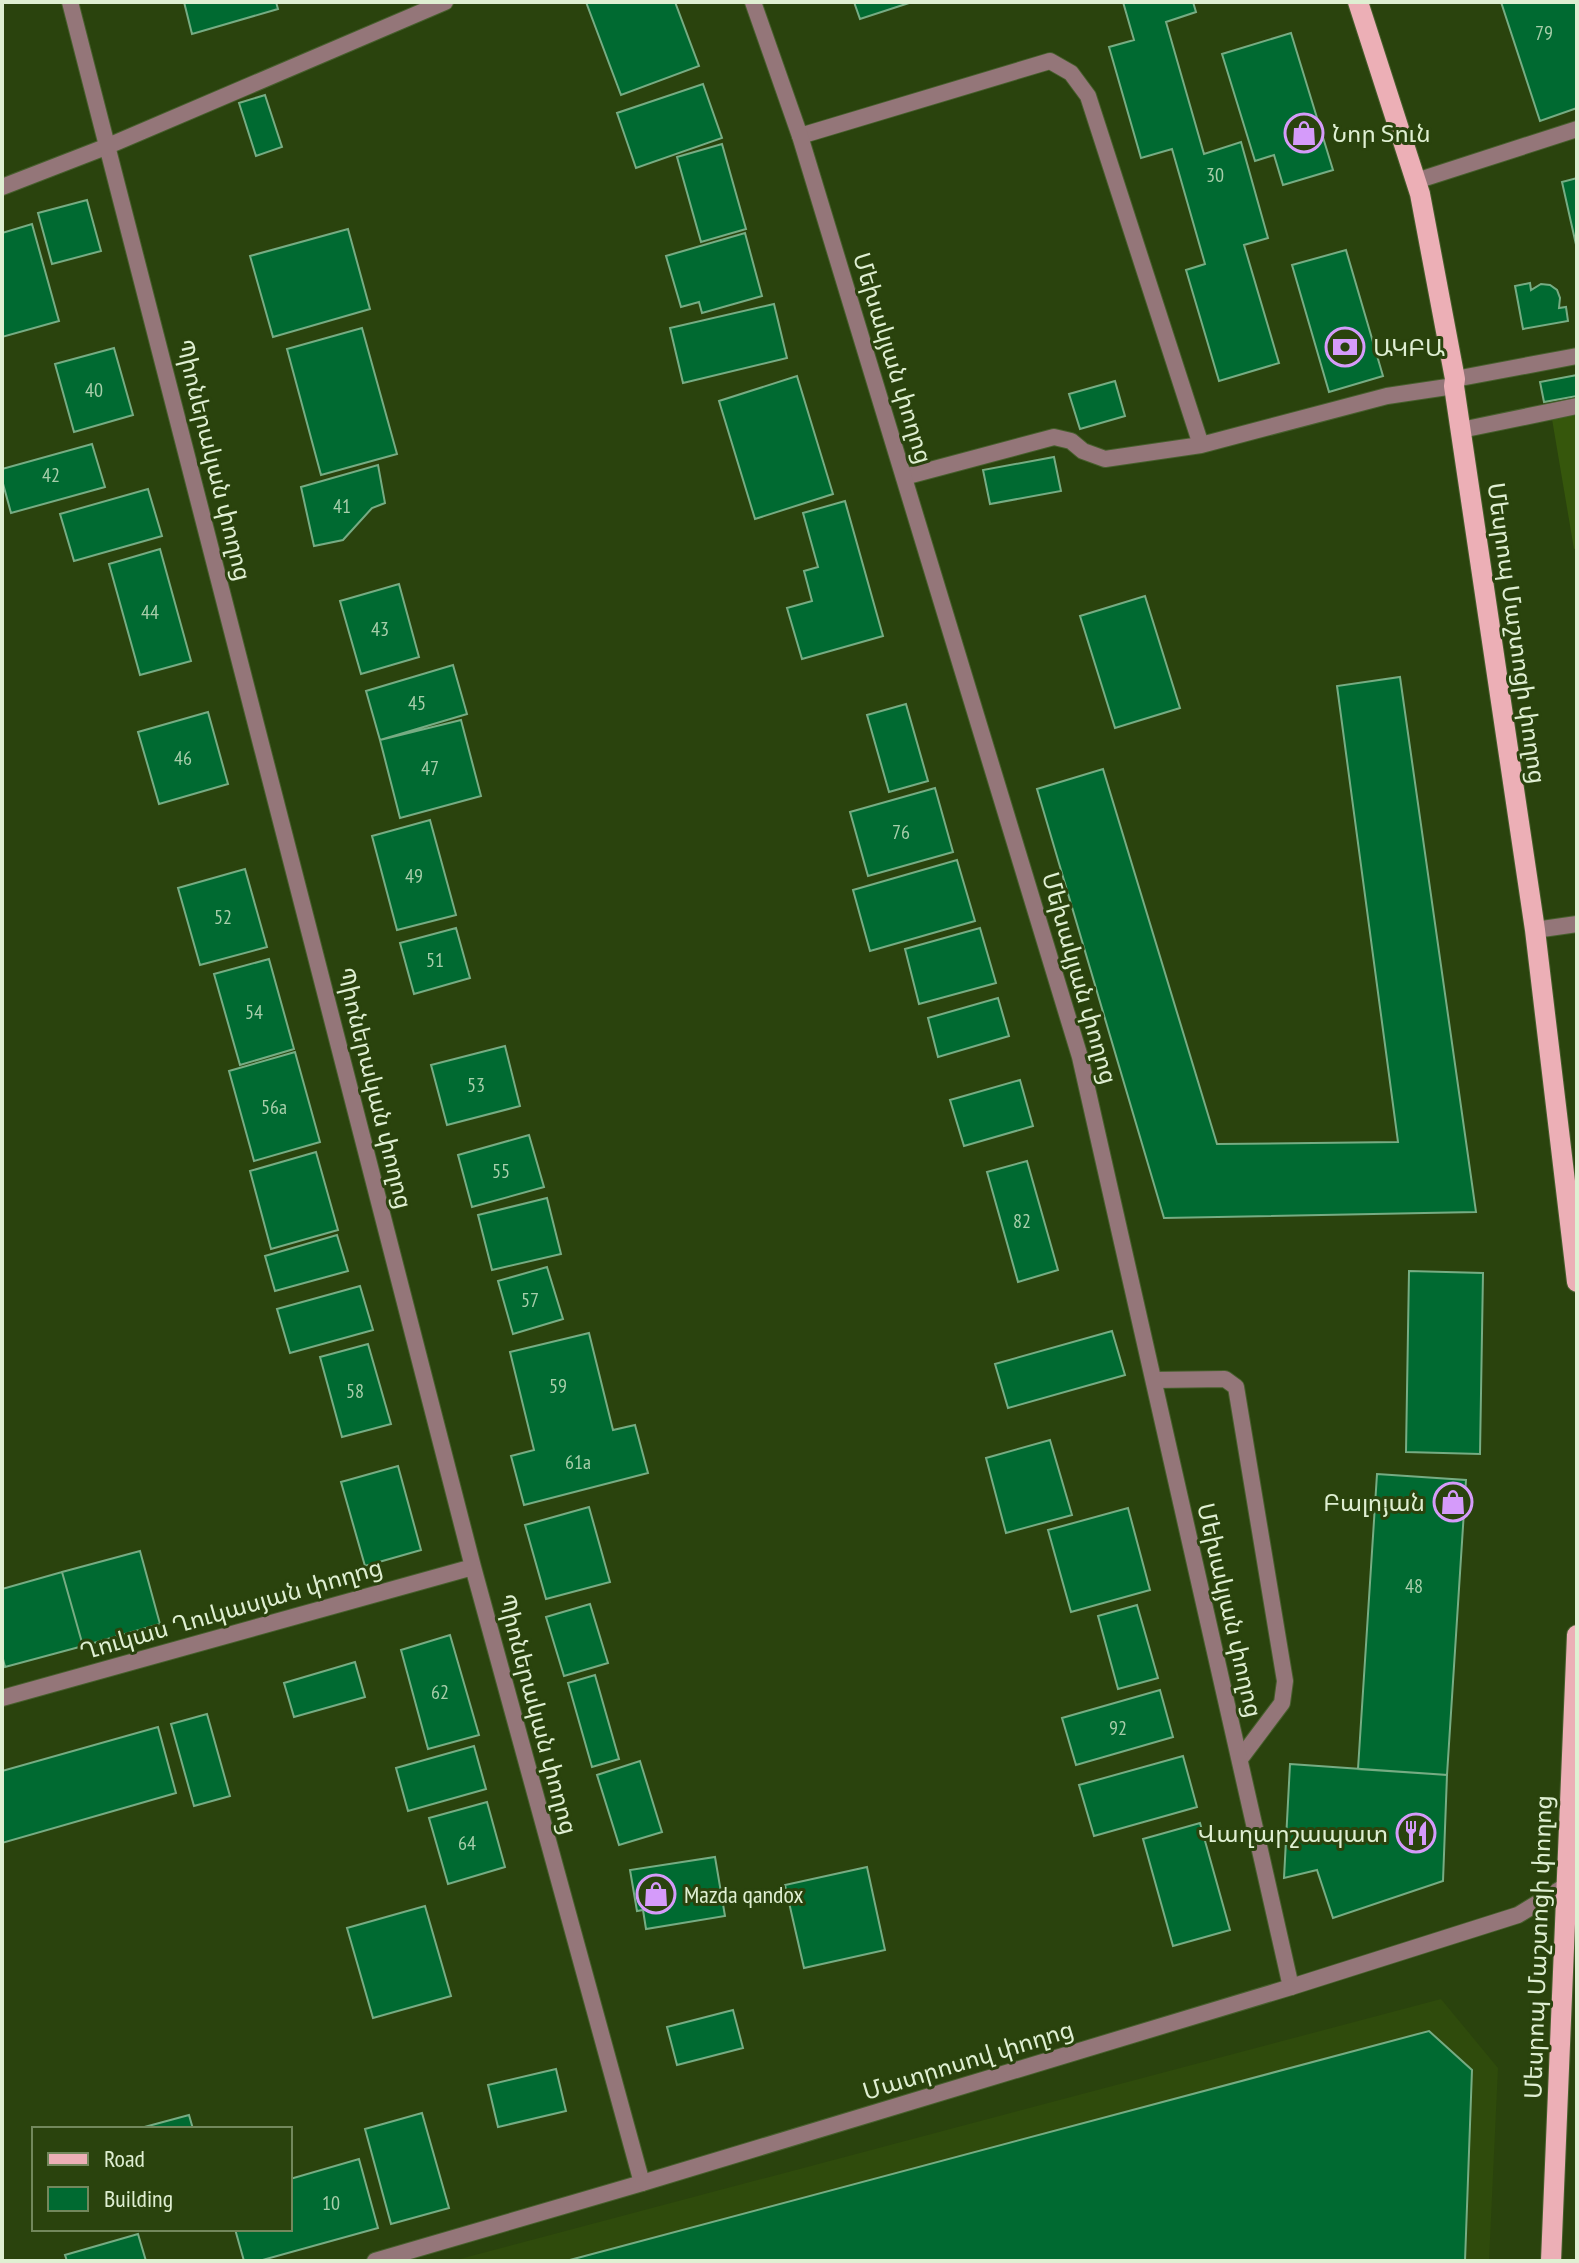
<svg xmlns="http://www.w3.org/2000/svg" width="1579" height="2263" font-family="'PT Sans Narrow','Noto Sans Armenian',sans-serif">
  <rect width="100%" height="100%" fill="#2a430d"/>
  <path fill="#2f4b0c" d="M1441,1999L1498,2068L1489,2261H452Z"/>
  <path fill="#36570c" d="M1577,415V548L1574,549L1552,419Z"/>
  <path fill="#006a31" stroke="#76ac83" stroke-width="2" d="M184,2H276L278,9L192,34Z
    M586,2H675L699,66L621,95Z
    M854,2H908L909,3L860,19Z
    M1123,2H1193L1196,12L1166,22L1204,154L1241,142L1268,238L1244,245L1279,363L1219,381L1186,270L1205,264L1172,149L1141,158L1109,47L1134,40Z
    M1501,2H1577V108L1540,121Z
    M1291,33L1333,170L1283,185L1274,155L1255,161L1222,54Z
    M703,84L722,138L636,168L617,113Z
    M265,95L282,147L256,156L239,103Z
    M722,144L746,229L701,242L677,157Z
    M1577,178V249L1562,182Z
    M87,200L101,251L52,264L38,213Z
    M32,224L59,321L2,337V233Z
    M348,229L370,309L273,337L250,256Z
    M745,233L762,296L702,313L699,302L681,307L666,256Z
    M1346,250L1383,376L1329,392L1292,265Z
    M1530,283L1531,290L1541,284L1550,285L1557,290L1560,298L1559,308L1566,307L1568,321L1523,329L1515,286Z
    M774,304L787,358L683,383L670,328Z
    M362,328L397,454L321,475L287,349Z
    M114,348L133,415L74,432L55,364Z
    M1577,375V396L1544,402L1540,382Z
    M797,376L833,494L755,519L719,401Z
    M1115,381L1125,416L1080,429L1069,394Z
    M92,444L105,487L11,513L2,480V469Z
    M1054,457L1061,491L990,504L983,470Z
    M378,465L385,503L372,508L343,540L314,546L301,487Z
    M148,489L162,536L74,561L60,514Z
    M845,501L883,636L802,659L787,608L812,601L804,571L818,567L803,513Z
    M160,549L191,661L140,675L109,564Z
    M399,584L419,657L361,674L340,601Z
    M1145,596L1180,708L1115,728L1080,616Z
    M453,665L467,714L380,740L366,691Z
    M1400,677L1476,1212L1164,1218L1037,789L1103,769L1217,1144L1398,1142L1337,686Z
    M906,704L928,781L889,792L867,715Z
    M208,712L228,784L159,804L138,732Z
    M461,720L481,796L400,818L380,740Z
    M935,788L953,852L868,876L850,812Z
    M430,820L456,915L397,930L372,836Z
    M957,860L975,921L870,951L853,890Z
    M245,869L267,947L200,965L178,888Z
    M456,928L470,978L414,994L400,943Z
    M980,928L996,983L919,1004L905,949Z
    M269,959L294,1049L240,1065L214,974Z
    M998,998L1009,1036L938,1057L928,1018Z
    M505,1046L520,1106L447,1125L431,1065Z
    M295,1052L320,1142L254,1161L229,1071Z
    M1020,1080L1033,1126L964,1146L950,1100Z
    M529,1135L544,1187L472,1207L458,1155Z
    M316,1152L338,1230L271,1249L250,1171Z
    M1027,1161L1058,1270L1018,1282L987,1172Z
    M547,1198L561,1254L492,1270L478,1215Z
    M337,1235L348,1271L275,1291L265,1256Z
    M547,1267L563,1319L513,1334L498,1281Z
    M1409,1271L1483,1273L1480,1454L1406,1452Z
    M360,1286L373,1330L290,1353L277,1309Z
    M1112,1331L1125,1375L1008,1408L995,1364Z
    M589,1333L613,1430L635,1425L648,1473L524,1505L511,1456L534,1450L510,1352Z
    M368,1344L391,1424L342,1437L320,1357Z
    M1050,1440L1072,1515L1006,1533L986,1458Z
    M398,1466L421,1550L365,1566L341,1482Z
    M1377,1474L1466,1480L1447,1775L1358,1769Z
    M589,1507L610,1582L546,1599L525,1525Z
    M1128,1508L1150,1590L1071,1612L1048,1530Z
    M140,1551L160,1624L83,1646L62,1572Z
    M62,1572L83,1646L5,1667L2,1655V1589Z
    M590,1604L608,1663L564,1676L546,1617Z
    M1137,1605L1158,1678L1118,1689L1098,1616Z
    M450,1635L479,1735L428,1749L401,1650Z
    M355,1662L365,1697L294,1717L284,1683Z
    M595,1675L619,1759L592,1767L568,1683Z
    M1160,1690L1173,1737L1076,1765L1062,1718Z
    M207,1714L230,1796L194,1806L171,1724Z
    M158,1727L176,1793L2,1843V1771Z
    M474,1746L486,1789L408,1811L396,1768Z
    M1183,1756L1197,1807L1094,1836L1079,1785Z
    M640,1761L662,1832L619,1845L597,1775Z
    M1290,1764L1447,1775L1443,1881L1333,1918L1317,1870L1284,1878Z
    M487,1802L505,1867L448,1884L429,1818Z
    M1200,1823L1230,1930L1173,1946L1143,1839Z
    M715,1857L725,1916L646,1929L643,1910L637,1911L630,1870Z
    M867,1867L885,1950L804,1968L785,1885Z
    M425,1906L451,1996L373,2018L347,1928Z
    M733,2010L743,2048L677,2065L667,2027Z
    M1429,2031L1472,2070L1465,2261H566Z
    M556,2069L566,2111L498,2127L488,2085Z
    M422,2113L449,2208L391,2224L365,2129Z
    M189,2115L193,2129H137Z
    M359,2159L378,2228L259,2261H244L235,2229H290V2179Z
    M138,2234L146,2261H67L65,2255Z"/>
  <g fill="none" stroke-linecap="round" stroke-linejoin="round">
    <defs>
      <path id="service" d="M800,136L1050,61L1071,73L1088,96L1201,445L1387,396L1454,386
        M1416,181L1577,129
        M1455,379L1577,356
        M1461,430L1577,406
        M904,477L1054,437L1071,441L1083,451L1105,459L1201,445
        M1535,930L1577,924
        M1154,1380L1225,1379L1236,1387L1285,1681L1282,1703L1240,1759"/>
      <path id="minor" d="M70,2L473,1567L642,2183
        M753,2L800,136L1080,1057L1291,1987
        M2,187L108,146L445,2
        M2,1698L473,1567"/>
      <path id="tertiary" d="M375,2261L642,2183L1291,1987L1518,1915L1577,1879"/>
      <path id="primary" d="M1358,2L1420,194L1455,379L1454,386L1535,930L1577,1282
        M1551,2261L1577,1635"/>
    </defs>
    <use href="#service" stroke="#475f2d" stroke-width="18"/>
    <use href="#minor" stroke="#475f2d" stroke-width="18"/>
    <use href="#tertiary" stroke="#475f2d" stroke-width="18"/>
    <use href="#primary" stroke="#475f2d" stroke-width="22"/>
    <use href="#service" stroke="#947679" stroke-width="16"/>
    <use href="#minor" stroke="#947679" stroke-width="16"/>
    <use href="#tertiary" stroke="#947679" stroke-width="16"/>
    <use href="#primary" stroke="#ecafb6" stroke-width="20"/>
  </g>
  <defs>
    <symbol id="shop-ring" viewBox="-11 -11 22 22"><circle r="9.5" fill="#2a430d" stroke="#d59bfa" stroke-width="1.5"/><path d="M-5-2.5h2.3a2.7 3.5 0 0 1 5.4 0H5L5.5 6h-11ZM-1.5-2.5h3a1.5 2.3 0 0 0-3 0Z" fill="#d59bfa"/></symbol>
    <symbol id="bank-ring" viewBox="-11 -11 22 22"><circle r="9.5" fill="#2a430d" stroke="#d59bfa" stroke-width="1.5"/><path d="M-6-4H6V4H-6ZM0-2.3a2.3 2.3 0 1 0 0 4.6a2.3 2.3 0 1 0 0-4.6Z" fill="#d59bfa"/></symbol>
    <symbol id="restaurant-ring" viewBox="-11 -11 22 22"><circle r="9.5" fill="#2a430d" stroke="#d59bfa" stroke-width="1.5"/><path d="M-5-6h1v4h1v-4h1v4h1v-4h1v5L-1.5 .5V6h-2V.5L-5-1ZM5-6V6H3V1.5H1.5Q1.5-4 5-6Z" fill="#d59bfa"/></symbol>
  </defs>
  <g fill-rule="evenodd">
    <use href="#shop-ring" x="1282" y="111" width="44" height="44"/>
    <use href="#bank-ring" x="1323" y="325" width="44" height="44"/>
    <use href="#shop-ring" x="1431" y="1480" width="44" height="44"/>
    <use href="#restaurant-ring" x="1394" y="1811" width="44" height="44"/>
    <use href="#shop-ring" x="634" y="1872" width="44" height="44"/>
  </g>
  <g text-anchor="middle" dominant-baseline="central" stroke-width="6" stroke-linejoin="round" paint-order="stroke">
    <g font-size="20" fill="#a7ceaa">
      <text x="1544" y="33">79</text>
      <text x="1215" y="175">30</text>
      <text x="94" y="390">40</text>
      <text x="51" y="475">42</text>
      <text x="342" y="506">41</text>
      <text x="150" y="612">44</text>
      <text x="380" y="629">43</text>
      <text x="417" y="703">45</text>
      <text x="183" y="758">46</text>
      <text x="430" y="768">47</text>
      <text x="901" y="832">76</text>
      <text x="414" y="876">49</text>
      <text x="223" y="917">52</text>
      <text x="435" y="960">51</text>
      <text x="254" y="1012">54</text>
      <text x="476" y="1085">53</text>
      <text x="274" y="1107">56a</text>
      <text x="501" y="1171">55</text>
      <text x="1022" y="1221">82</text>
      <text x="530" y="1300">57</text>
      <text x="558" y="1386">59</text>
      <text x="355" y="1391">58</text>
      <text x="578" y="1462">61a</text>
      <text x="1414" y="1586">48</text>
      <text x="440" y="1692">62</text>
      <text x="1118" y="1728">92</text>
      <text x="467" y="1843">64</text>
      <text x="331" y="2203">10</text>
    </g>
    <g font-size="24" fill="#dfefd2" stroke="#2a430d" text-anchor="start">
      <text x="1332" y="133">Նոր Տուն</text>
      <text x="1373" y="347">ԱԿԲԱ</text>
      <text x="1425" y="1502" text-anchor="end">Բալոյան</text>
      <text x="1388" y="1833" text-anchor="end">Վաղարշապատ</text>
      <text x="684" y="1894">Mazda qandox</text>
    </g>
    <g font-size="24" fill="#dfefd2" stroke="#2a430d">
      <text transform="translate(893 358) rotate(73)">Մեխակյան փողոց</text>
      <text transform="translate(214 460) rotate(76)">Պիոներական փողոց</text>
      <text transform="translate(1517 633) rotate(82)">Մեսրոպ Մաշտոցի փողոց</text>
      <text transform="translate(1080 978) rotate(74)">Մեխակյան փողոց</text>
      <text transform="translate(375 1088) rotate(76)">Պիոներական փողոց</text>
      <text transform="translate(231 1609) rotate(-16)">Ղուկաս Ղուկասյան փողոց</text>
      <text transform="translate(1230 1610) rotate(77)">Մեխակյան փողոց</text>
      <text transform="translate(538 1714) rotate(75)">Պիոներական փողոց</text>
      <text transform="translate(1538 1947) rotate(-88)">Մեսրոպ Մաշտոցի փողոց</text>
      <text transform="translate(968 2060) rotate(-17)">Մատրոսով փողոց</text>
    </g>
  </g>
  <rect width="1579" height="2263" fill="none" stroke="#dfefd2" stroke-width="8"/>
  <rect x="32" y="2127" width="260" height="104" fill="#2a430d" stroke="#72885c" stroke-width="2"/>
  <rect x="48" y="2153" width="40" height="12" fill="#ecafb6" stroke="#72885c" stroke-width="2"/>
  <text x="104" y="2167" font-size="24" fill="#dfefd2">Road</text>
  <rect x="48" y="2187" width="40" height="24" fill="#006a31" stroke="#72885c" stroke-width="2"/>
  <text x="104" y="2207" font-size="24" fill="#dfefd2">Building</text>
</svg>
